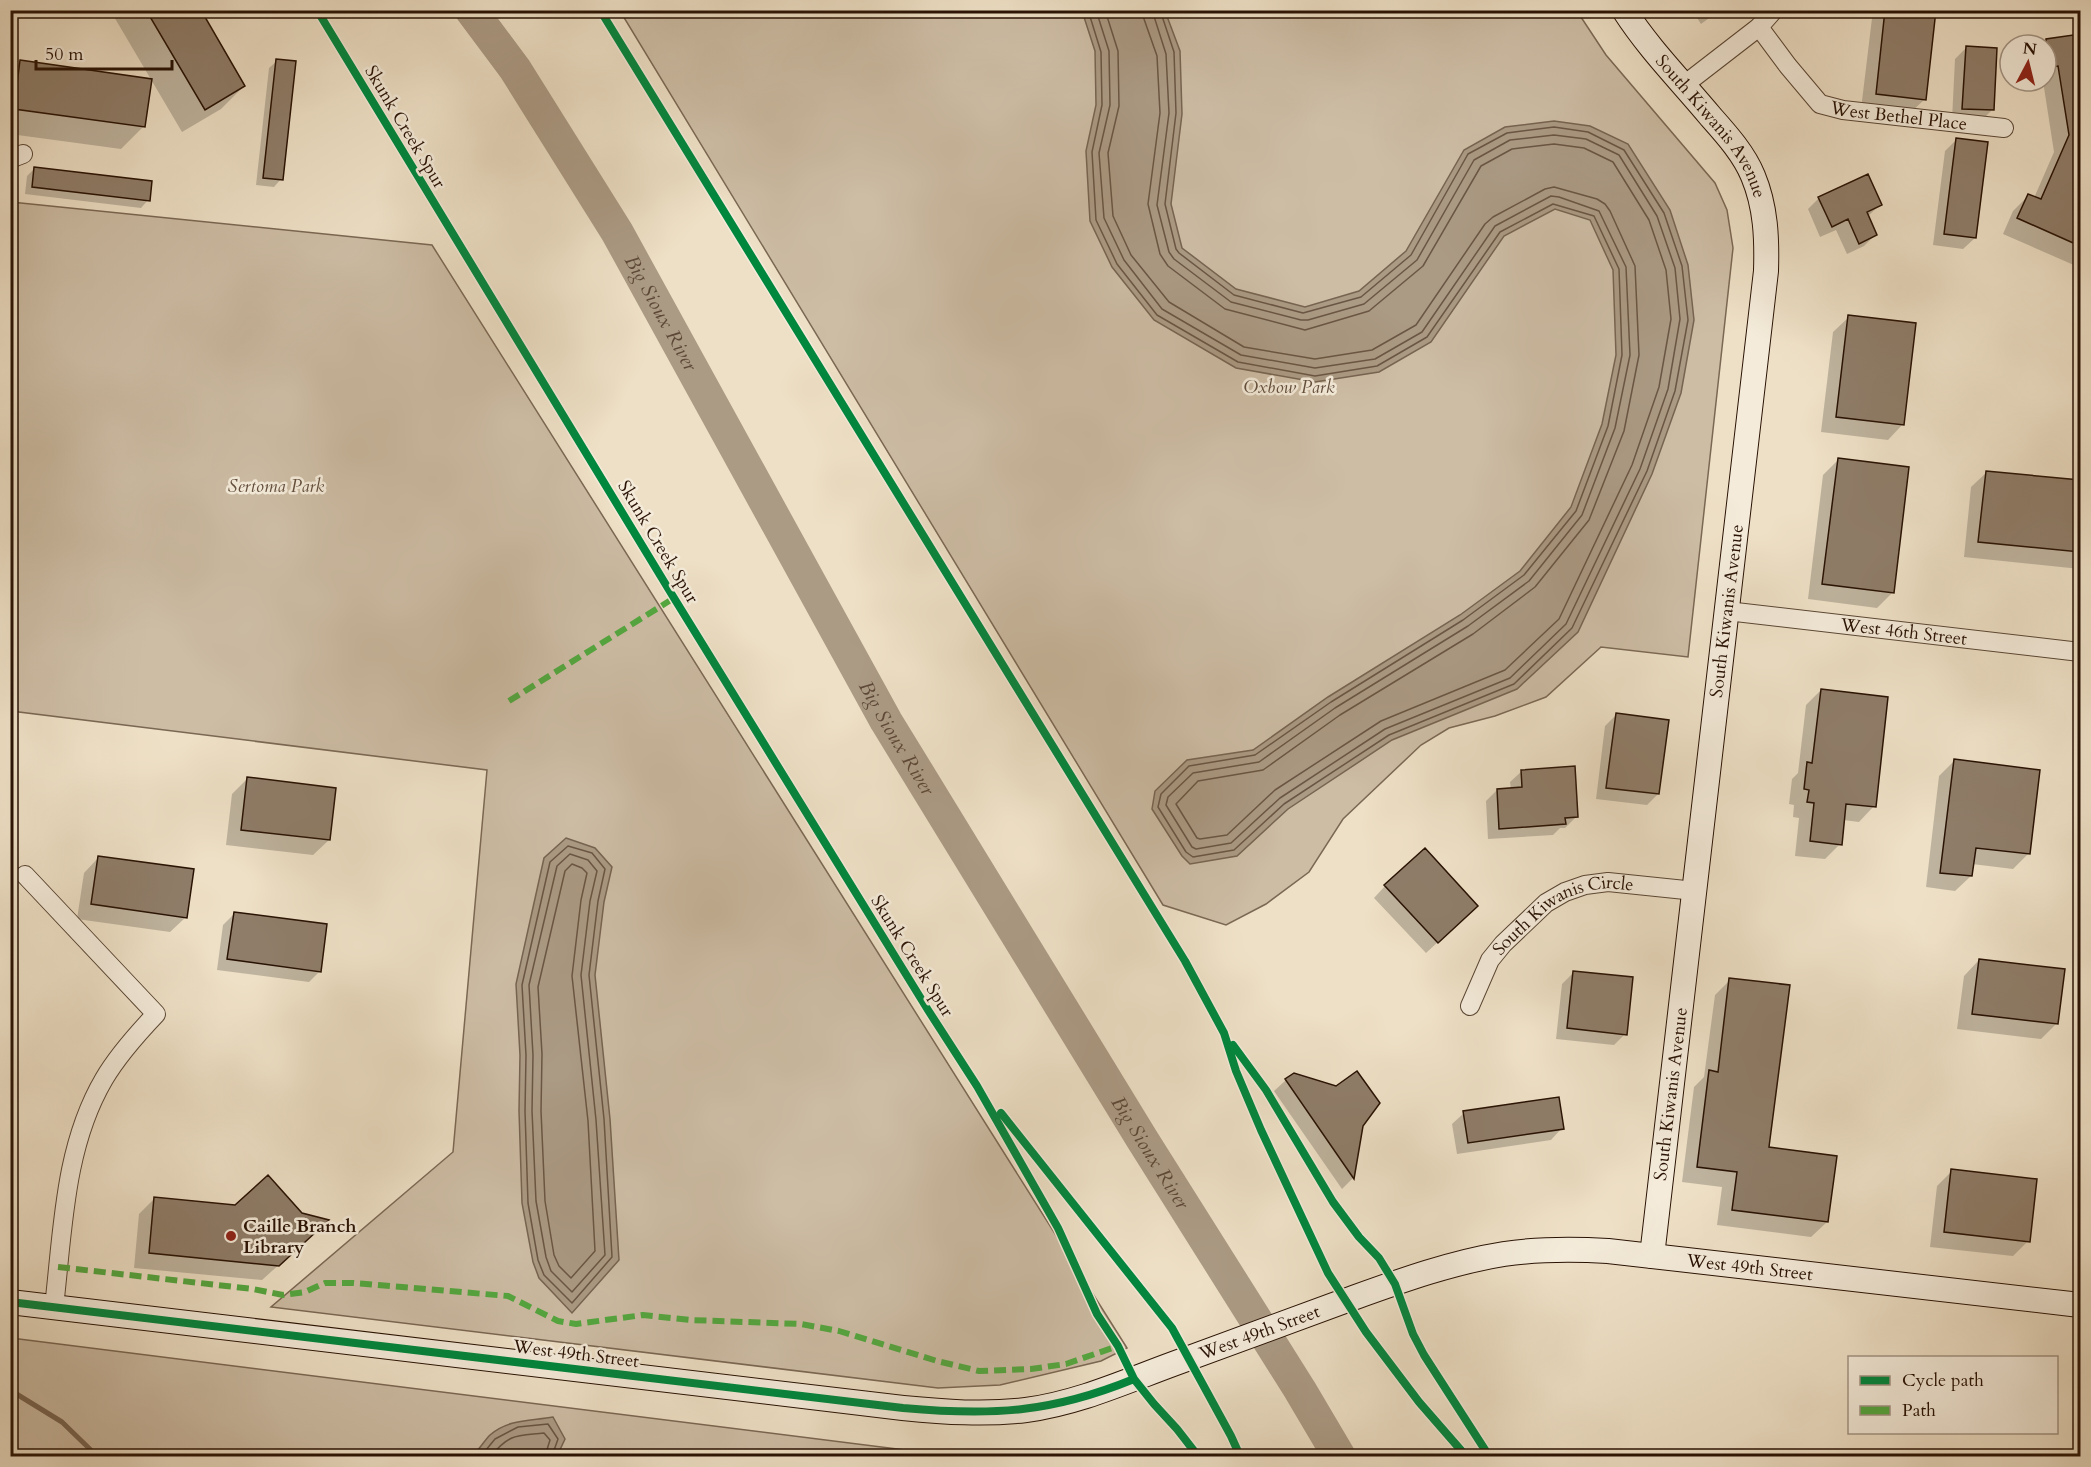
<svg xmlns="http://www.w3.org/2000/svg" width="2091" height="1467" font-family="Cardo,serif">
  <rect width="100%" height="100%" fill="#eee0c6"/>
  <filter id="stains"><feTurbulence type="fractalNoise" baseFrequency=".00333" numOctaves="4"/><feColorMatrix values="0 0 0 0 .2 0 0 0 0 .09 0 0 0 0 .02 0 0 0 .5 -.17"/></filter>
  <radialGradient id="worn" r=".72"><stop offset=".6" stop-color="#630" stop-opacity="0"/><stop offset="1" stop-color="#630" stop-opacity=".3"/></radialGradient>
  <path fill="#cdbda5" stroke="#7b6854" stroke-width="1.5" d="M620,11H1577L1606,55L1715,183L1727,210L1733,248L1688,657L1601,647L1546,697L1495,716L1449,728L1421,745L1343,819L1309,872L1266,904L1226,925L1163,905Z
    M11,202L432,245L1127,1348L1101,1361L1000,1385L938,1388L271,1307L453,1152L487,770L11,711Z
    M11,1338L937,1454L1019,1456H11Z"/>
  <path fill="#ab9a84" stroke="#776451" stroke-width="1.5" d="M1082,11H1165L1180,51L1182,114L1171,204L1182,248L1236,289L1305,307L1359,291L1406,251L1464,150L1505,127L1554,121L1590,126L1628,144L1670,210L1688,265L1694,320L1681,393L1652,474L1578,632L1517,689L1392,740L1288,809L1237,856L1190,864L1182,856L1152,809L1155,791L1187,760L1253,750L1328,697L1460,615L1520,571L1571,507L1602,424L1616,355L1613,270L1590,220L1555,209L1504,236L1431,342L1379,372L1315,382L1236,368L1154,320L1112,267L1090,221L1086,151L1096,105L1095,51Z
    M566,838L595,848L612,867L604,902L595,975L610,1119L619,1260L572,1313L539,1278L533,1262L522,1203L519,1111L520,1055L516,984L544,858Z
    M553,1417L565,1439L557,1456H471C479,1451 483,1442 490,1435C508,1419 531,1421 553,1417Z"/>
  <path fill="#0003" d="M110,10H199L244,86L221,109L182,132Z
    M1692,10H1720L1701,24Z
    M1873,10H1935L1925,99L1909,114L1861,109Z
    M2080,35V262L2076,266L2003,234L2013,211L2028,196L2034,198L2054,152L2043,81H2046V45H2033L2036,42Z
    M1966,48L1992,110L1981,121L1952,119L1955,59Z
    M277,61L281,179L274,187L256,185L269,68Z
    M21,62L144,126L121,149L10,134V72Z
    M2025,81H2041L2025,83Z
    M1957,139L1975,238L1963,249L1933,245L1945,151Z
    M34,169L148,200L141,208L25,194L27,176Z
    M1819,198L1880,205L1867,217L1875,235L1864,246L1847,254L1836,230L1820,237L1808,209Z
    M1849,317L1903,424L1888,440L1821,432L1833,332Z
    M1838,460L1892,593L1877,608L1808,599L1823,475Z
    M1987,472L2080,482V569L1964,557L1971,487Z
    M1821,690L1874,806L1859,822L1843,820L1840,844L1825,859L1795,856L1799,818L1793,817L1794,805L1789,804L1792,779L1798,773L1806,705Z
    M1616,715L1658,794L1647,805L1596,799L1605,726Z
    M1954,761L2029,853L2013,869L1972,864L1971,876L1955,891L1926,887L1939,776Z
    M1522,771L1577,816L1565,828H1560L1553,835L1488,839L1486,801L1497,790L1511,789L1510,782Z
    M247,779L329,840L313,855L226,845L232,794Z
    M99,857L186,917L170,932L77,919L84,873Z
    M1385,886L1465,917L1426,953L1374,898Z
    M234,914L320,971L309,982L217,970L223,925Z
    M1979,960L2056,1024L2041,1039L1957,1029L1964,976Z
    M1574,972L1625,1034L1614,1045L1556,1039L1562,984Z
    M1730,980L1768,1149L1827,1222L1811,1237L1717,1225L1722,1187L1682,1182L1694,1087L1704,1077L1715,995Z
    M1286,1080L1362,1126L1353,1178L1342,1189L1274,1091Z
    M1464,1113L1562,1128L1551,1140L1457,1154L1452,1124Z
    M1952,1171L2028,1241L2013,1256L1930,1247L1937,1186Z
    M155,1198L312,1235L262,1280L134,1268L139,1214Z"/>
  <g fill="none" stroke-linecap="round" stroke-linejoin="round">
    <path stroke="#6a5644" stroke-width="1.5" d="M1088,10L1101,52L1102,105L1092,152L1096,220L1117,264L1157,315L1238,362L1315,376L1377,366L1427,337L1500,232L1553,204L1594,216L1619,269L1622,355L1608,426L1576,511L1524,575L1463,620L1331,702L1255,755L1189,766L1161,794L1158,807L1186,852L1193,857L1234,850L1284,804L1389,735L1514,684L1572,628L1647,471L1675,391L1688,320L1682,266L1664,213L1624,150L1588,132L1554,127L1507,133L1468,154L1411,255L1361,297L1303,313L1234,295L1179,253L1176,249L1165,204L1176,113L1174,52L1160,10
      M1096,10L1109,51L1110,105L1099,153L1104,218L1124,260L1162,309L1241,355L1315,368L1375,359L1422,332L1495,226L1551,196L1559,197L1599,211L1626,267L1630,355L1615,428L1582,515L1529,581L1468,626L1335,708L1259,762L1193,773L1168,797L1166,805L1192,847L1196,849L1231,843L1280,798L1385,729L1510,678L1566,624L1640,469L1668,389L1680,319L1675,268L1657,216L1619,155L1586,139L1554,135L1510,140L1474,160L1417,260L1364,304L1308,320H1301L1231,302L1174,259L1169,252L1157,205L1169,113L1166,54L1152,10
      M1105,10L1118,51L1119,106L1108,153L1113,216L1131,255L1169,302L1244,347L1315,359L1372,350L1416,325L1485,224L1493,217L1545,189L1554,187L1597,199L1605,204L1610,211L1635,266L1639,355L1624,431L1589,520L1535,587L1473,634L1340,715L1263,770L1198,781L1176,804L1197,838L1200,839L1227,835L1275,790L1381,721L1505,670L1559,619L1632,465L1659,387L1671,319L1666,270L1649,220L1613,162L1584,148L1554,144L1512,149L1481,166L1423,266L1369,311L1305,330L1225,309L1168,266L1160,254L1148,204L1160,113L1157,56L1144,19L1143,10
      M568,846L592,853L605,869L598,901L589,975L604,1119L612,1257L572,1303L544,1275L538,1260L528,1203L525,1111L526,1055L522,985L550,862Z
      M570,854L588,860L597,871L590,901L581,975L596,1120L605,1255L572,1292L551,1271L546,1257L536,1201L532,1111L533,1055L529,985L557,866Z
      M572,864L582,868L587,873L581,900L572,976L588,1121L595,1251L571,1278L559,1266L554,1255L545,1201L541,1111L542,1054L538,987L565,871Z
      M481,1456L495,1439L518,1427L548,1424L558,1439L552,1456
      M491,1456C510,1433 517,1436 544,1433L550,1440L545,1456"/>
    <path stroke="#776451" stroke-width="5" d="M10,1390L62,1422L97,1456"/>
    <path stroke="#ab9a84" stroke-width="33" id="s1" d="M471,10L515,69L617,232L886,721L1142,1139L1300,1390L1339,1456"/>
  </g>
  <path fill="#8f7d69" stroke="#291204" stroke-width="1.5" d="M146,10H201L245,86L205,110Z
    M1885,10H1936L1926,100L1876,94Z
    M2080,34V246L2017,218L2028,194L2041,199L2069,135L2058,66L2046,68V39Z
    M1966,46L1997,48L1994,110L1962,109Z
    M276,59L296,61L283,180L263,178Z
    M20,60L152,79L145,127L14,109Z
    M1956,138L1988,142L1976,238L1944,234Z
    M34,167L152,181L150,201L32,187Z
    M1868,174L1882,205L1867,212L1877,235L1859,244L1848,219L1832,227L1818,197Z
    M1848,315L1916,323L1904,425L1836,417Z
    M1838,458L1909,467L1894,593L1822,584Z
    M1986,471L2080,480V552L1978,542Z
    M1821,689L1888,697L1876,807L1846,804L1842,845L1810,841L1814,803L1807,802L1809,790L1804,789L1807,762L1812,763Z
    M1616,713L1669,720L1659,794L1606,788Z
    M1954,759L2040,770L2030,854L1976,848L1972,876L1940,873Z
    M1575,766L1578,817L1565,818L1566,824L1499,829L1497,789L1522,787L1521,770Z
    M247,777L336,788L330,840L241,830Z
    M1425,848L1478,906L1438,943L1384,885Z
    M98,856L194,869L187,918L91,904Z
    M234,912L327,924L321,972L227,959Z
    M1979,959L2065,969L2058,1024L1972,1014Z
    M1573,971L1633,977L1627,1035L1567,1028Z
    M1729,978L1790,985L1769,1147L1837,1156L1828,1222L1732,1210L1737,1172L1697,1167L1709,1070L1718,1072Z
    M1357,1071L1380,1103L1363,1126L1354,1179L1285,1079L1294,1073L1336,1086Z
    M1559,1097L1564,1129L1468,1143L1463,1111Z
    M1951,1169L2037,1179L2030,1242L1944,1232Z
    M268,1175L302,1213L329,1220L279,1266L149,1253L154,1197L235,1205Z"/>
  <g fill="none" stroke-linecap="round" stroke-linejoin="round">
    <defs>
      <g id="street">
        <path id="s2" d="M1759,27L1788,66L1820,104L1843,110L2004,128"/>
        <path d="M1684,85L1759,27L1774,10"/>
        <path d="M10,159L23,154"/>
        <path id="s3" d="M1727,611L2080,652"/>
        <path d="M25,875L156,1014C137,1034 118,1055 104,1079C64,1147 63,1230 54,1307"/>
        <path id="s4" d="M1470,1006L1490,960L1503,944L1546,903L1565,892L1585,885L1608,882L1695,891"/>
      </g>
      <g id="secondary">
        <path id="s5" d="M1624,10C1649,49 1682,82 1711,117C1727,135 1744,154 1753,176C1766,207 1767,239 1766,271L1652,1256"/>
        <path id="s6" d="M10,1302L903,1408C944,1412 985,1415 1026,1410C1078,1403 1124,1382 1173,1364C1228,1344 1283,1324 1339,1303C1392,1284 1447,1263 1504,1254C1538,1249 1573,1249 1608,1251L2080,1305"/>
      </g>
    </defs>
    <use href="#street" stroke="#5a4634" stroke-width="20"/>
    <use href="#secondary" stroke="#291204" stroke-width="26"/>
    <use href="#street" stroke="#f4ebda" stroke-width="18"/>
    <use href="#secondary" stroke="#f4ebda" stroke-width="24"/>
    <path stroke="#53a840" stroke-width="6" stroke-dasharray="12 6" stroke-linecap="butt" d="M509,701L674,598
      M58,1267L253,1289L283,1295L305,1292L325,1283H353L508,1296L558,1321L576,1324L643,1315L690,1320L801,1324L839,1331L937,1361L979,1371L1031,1369L1066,1364L1118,1346"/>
    <defs>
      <path id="cycleway" d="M317,10L674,598L928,1010L977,1086L1058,1228L1097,1314L1118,1346L1134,1379L1154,1404L1177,1429L1198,1456
        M600,10L1185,961L1224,1033L1236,1071L1261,1130L1328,1273L1366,1332L1419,1402L1466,1456
        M1233,1045L1266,1090L1333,1202L1359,1237L1379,1258L1395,1284L1413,1334L1424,1355L1489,1456
        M1001,1113L1172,1328L1231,1436L1240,1456
        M10,1302L903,1408C992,1416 1051,1413 1134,1379"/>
    </defs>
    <use href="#cycleway" stroke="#f4ebda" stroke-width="11"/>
    <use href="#cycleway" stroke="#00873e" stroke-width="8"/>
  </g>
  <circle fill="#8f2418" stroke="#f4ebda" stroke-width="2" cx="231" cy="1236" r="6"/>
  <g text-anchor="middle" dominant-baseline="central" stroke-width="5" stroke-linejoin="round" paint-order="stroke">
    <g font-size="18" fill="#291204" stroke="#f4ebda">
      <text stroke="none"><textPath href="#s2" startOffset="178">West Bethel Place</textPath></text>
      <text transform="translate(405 127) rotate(59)">Skunk Creek Spur</text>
      <text stroke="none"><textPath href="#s5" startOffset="146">South Kiwanis Avenue</textPath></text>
      <text transform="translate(658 542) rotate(59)">Skunk Creek Spur</text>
      <text transform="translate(1727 611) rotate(-83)">South Kiwanis Avenue</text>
      <text stroke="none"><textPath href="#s3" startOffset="178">West 46th Street</textPath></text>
      <text stroke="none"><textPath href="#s4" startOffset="141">South Kiwanis Circle</textPath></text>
      <text transform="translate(912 956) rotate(58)">Skunk Creek Spur</text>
      <text transform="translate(1671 1094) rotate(-83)">South Kiwanis Avenue</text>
      <text stroke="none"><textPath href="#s6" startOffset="1773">West 49th Street</textPath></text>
      <text stroke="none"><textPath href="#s6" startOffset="1269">West 49th Street</textPath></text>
      <text transform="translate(576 1354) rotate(7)">West 49th Street</text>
    </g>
    <g font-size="18" font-style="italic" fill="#624e3c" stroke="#f4ebda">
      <text x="1289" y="387">Oxbow Park</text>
      <text x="276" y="486">Sertoma Park</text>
    </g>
    <g font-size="18" font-weight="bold" fill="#291204" stroke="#f4ebda" text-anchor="start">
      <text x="243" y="1226">Caille Branch<tspan x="243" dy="21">Library</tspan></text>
    </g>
    <g font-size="20" font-style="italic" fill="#5d4837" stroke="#f4ebda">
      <text stroke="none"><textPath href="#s1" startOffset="358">Big Sioux River</textPath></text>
      <text stroke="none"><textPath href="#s1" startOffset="844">Big Sioux River</textPath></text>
      <text stroke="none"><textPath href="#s1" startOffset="1330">Big Sioux River</textPath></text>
    </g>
  </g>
  <rect width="2091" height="1467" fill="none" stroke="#eee0c6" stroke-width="36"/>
  <rect x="12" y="12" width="2067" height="1443" fill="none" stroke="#291204" stroke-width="3"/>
  <rect x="18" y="18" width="2055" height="1431" fill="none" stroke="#291204" stroke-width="1.5"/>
  <rect x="1848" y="1356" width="210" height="78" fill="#f4ebda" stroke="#a39484" stroke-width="1.5"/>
  <rect x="1860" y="1376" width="30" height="9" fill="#00873e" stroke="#a39484" stroke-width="1.5"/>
  <text x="1902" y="1386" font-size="18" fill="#291204">Cycle path</text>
  <rect x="1860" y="1406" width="30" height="9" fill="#53a840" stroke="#a39484" stroke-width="1.5"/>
  <text x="1902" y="1416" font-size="18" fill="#291204">Path</text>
  <g transform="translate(2028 63) rotate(7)"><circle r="28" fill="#f4ebda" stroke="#a39484" stroke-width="1.5"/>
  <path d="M0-4.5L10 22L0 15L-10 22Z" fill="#8f2418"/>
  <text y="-9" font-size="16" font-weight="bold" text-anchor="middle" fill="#291204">N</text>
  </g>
  <path d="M36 60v9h136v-9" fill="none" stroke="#291204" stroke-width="3"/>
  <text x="45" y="60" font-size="18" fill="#291204" stroke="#f4ebda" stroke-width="4.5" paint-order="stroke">50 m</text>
  <rect width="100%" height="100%" filter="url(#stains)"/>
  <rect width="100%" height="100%" fill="url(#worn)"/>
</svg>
